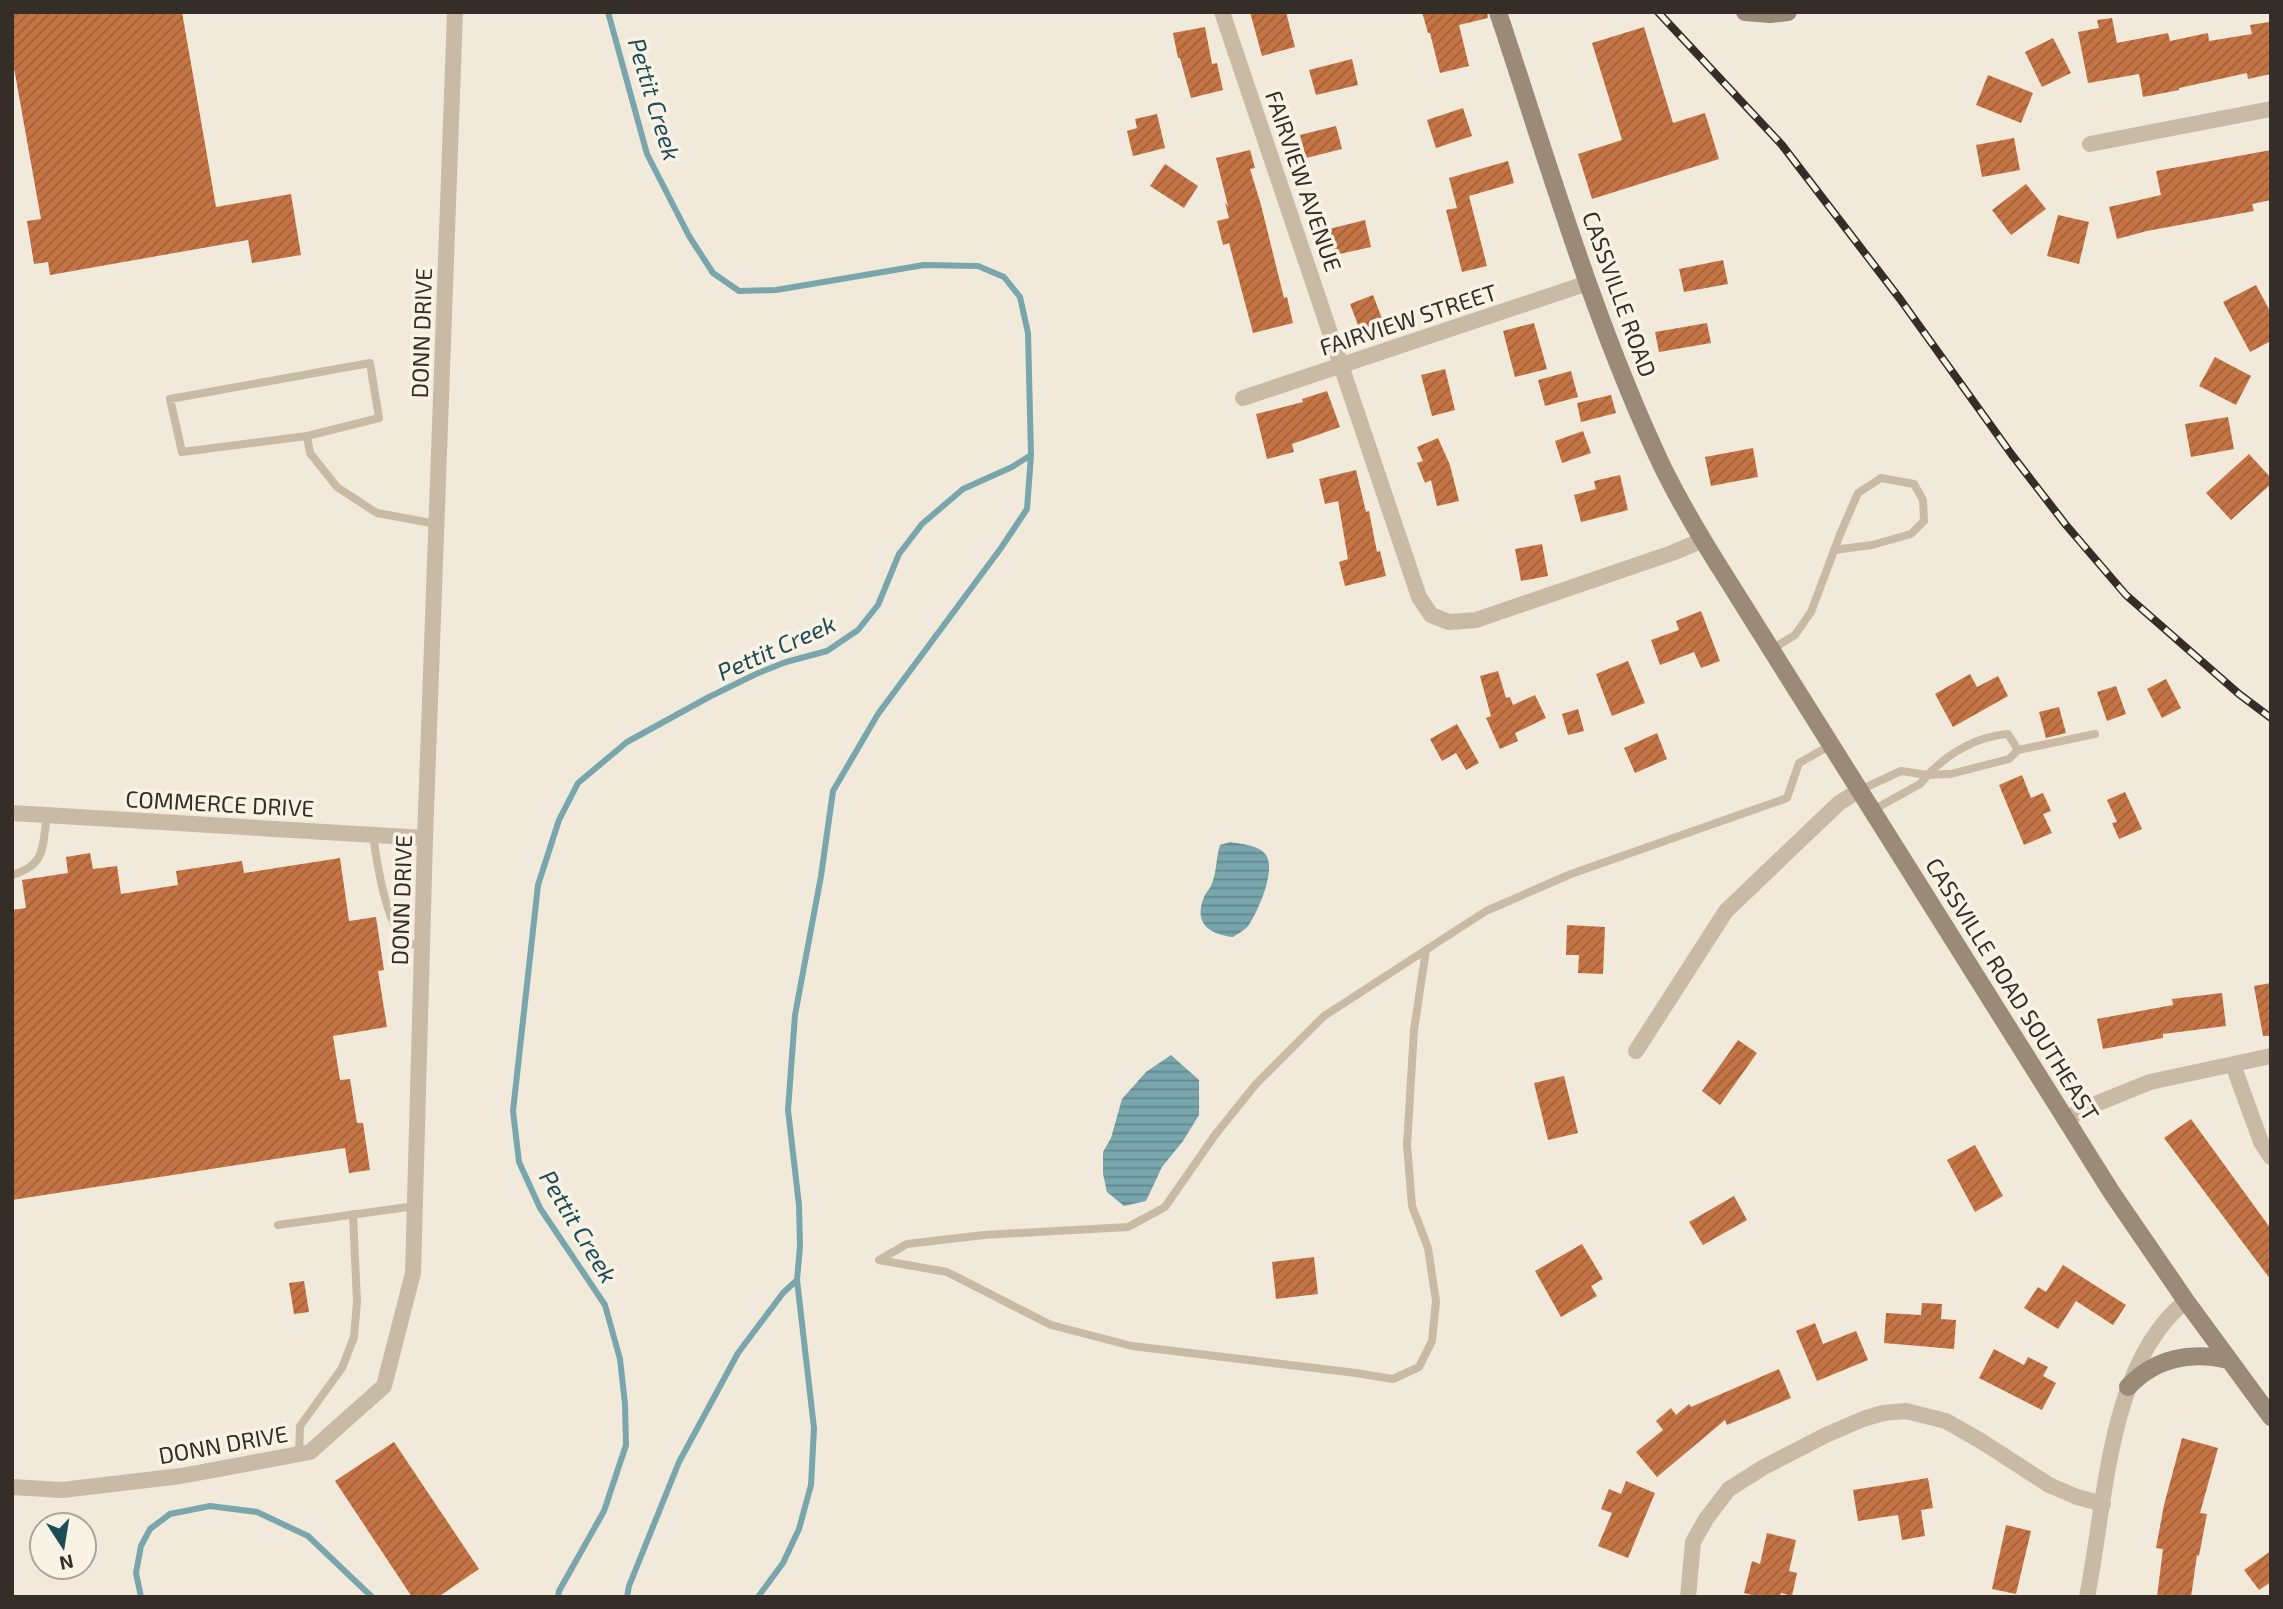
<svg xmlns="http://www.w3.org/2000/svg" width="2283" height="1609" font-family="'Exo 2',sans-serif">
  <defs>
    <pattern id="water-rules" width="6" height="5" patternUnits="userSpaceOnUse" patternTransform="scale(1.75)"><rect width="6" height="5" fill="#79a5ad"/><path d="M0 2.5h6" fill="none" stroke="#64878d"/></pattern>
    <pattern id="building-hatch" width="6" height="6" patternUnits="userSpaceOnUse" patternTransform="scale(1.75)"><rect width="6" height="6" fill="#c47445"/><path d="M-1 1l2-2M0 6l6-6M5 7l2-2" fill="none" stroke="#a0603a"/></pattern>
  </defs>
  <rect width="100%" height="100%" fill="#f1e9da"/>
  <path fill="url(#water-rules)" d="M1230,842C1240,844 1260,845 1266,855C1276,870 1259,909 1250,923C1247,929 1239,933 1233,937C1210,934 1193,924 1204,897C1206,892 1211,888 1212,883C1217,871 1216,857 1220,845Z
    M1171,1055L1199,1080V1115L1183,1141L1162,1167L1146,1201L1124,1206L1107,1192L1103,1174V1152L1111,1138L1122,1099L1146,1072Z"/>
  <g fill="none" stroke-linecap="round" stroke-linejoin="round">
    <path stroke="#79a5ad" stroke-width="6" d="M608,12L647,154L689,236L713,273L739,291L776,290L924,265L978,266L1004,277L1020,297L1028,333L1031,455L1027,509L1001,548L878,714L833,791L821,876L795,1015L788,1110L799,1205L800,1246L797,1280L814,1428L811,1485L799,1529L783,1563L758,1597
      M141,1597L136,1573L141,1546L150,1529L170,1514L210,1506L257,1512L308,1536L372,1597
      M558,1597L559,1591L604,1511L626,1445L625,1404L620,1359L605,1305L540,1208L519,1162L513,1111L538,885L559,820L578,783L627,742L709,697L756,674L786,662L827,651L858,630L878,605L899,554L922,524L963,489L1012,467L1031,455
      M627,1597L629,1586L679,1462L738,1353L783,1293L797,1280"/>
  </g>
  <path fill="url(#building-hatch)" d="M12,12H182L216,207L291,194L301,255L252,263L248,240L50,275L48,262L34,264L27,221L41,219L12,57Z
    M1250,12H1286L1295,47L1262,56Z
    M1422,12H1487L1488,18L1459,25L1469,66L1440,73L1430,33H1428Z
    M2112,18L2117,43L2168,33L2170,41L2208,33L2209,41L2252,34L2250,25L2269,22L2271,74L2248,79L2247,73L2179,88V90L2143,97L2139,74L2088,83L2078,32L2099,28L2097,20Z
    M1205,27L1212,64L1217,63L1223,90L1191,98L1180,58H1178L1173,33Z
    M1644,27L1673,123L1705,113L1719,159L1592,199L1578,154L1622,140L1592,43Z
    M2053,38L2071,73L2042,87L2025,52Z
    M1352,59L1358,85L1316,95L1309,70Z
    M1988,75L2033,93L2021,123L1976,105Z
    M1463,108L1472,136L1436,148L1427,120Z
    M1157,114L1165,148L1133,156L1127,131L1137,128L1135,119Z
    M1336,126L1342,149L1306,158L1300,135Z
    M2014,138L2020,170L1982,177L1976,145Z
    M1250,150L1255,168L1250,169L1261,205L1284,298L1287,297L1293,323L1253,333L1229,243L1223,245L1217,221L1229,218L1225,203L1228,206L1216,158Z
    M2271,150V200L2252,204L2254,211L2147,231L2117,239L2109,207L2161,195L2156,171Z
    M1508,161L1514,183L1469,196L1487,266L1462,272L1446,210L1457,208L1449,178Z
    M1165,164L1198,186L1184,208L1150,186Z
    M2026,184L2046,209L2011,235L1992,210Z
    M2058,215L2089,222L2079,264L2047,256Z
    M1365,220L1371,247L1335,255L1329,229Z
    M1723,260L1728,284L1684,292L1679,269Z
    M2256,285L2271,313V341L2250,352L2223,302Z
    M1373,295L1386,329L1363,338L1350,304Z
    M1534,323L1547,369L1515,377L1503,331Z
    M1707,323L1711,343L1659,352L1655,332Z
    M2215,357L2251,376L2236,405L2199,386Z
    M1445,369L1455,410L1432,416L1421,375Z
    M1571,371L1578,397L1545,406L1538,380Z
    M1327,391L1340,427L1292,444L1294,452L1267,459L1256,414L1303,402L1302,399Z
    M1611,395L1616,413L1581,422L1577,403Z
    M2228,417L2234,449L2191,457L2185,424Z
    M1583,431L1591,453L1562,463L1555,441Z
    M1438,438L1450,465L1459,501L1437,506L1431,480L1425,483L1417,463L1423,461L1417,447Z
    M1753,448L1758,477L1711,486L1705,457Z
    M2249,454L2271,478V484L2231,520L2206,493Z
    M1356,470L1366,512L1369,511L1377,552L1380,551L1386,576L1345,586L1339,562L1348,559L1338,501L1325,504L1319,479Z
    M1620,475L1628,510L1581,522L1574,495L1596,489L1594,481Z
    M1542,544L1548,576L1521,581L1515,549Z
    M1701,611L1720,661L1701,668L1694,652L1660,665L1651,640L1679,630L1676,621Z
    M1628,661L1645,703L1612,716L1596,674Z
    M1498,671L1506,698L1510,697L1513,705L1535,695L1546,718L1515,733L1518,741L1500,749L1486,718L1491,716L1480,676Z
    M1970,674L1977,687L1998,676L2008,696L1953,727L1935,694Z
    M2166,679L2181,708L2162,718L2147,689Z
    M2116,686L2126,714L2107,721L2097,692Z
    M2059,707L2066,733L2046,738L2039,712Z
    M1578,709L1584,731L1568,735L1562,714Z
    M1457,724L1479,763L1466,770L1456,753L1442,761L1430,739Z
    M1657,733L1667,759L1635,773L1624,748Z
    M2022,775L2031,798L2043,793L2051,811L2043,814L2052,833L2024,845L1999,785Z
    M2125,792L2142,829L2119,839L2112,823L2117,822L2107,800Z
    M90,853L93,869L117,866L121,894L178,885L176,871L242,861L244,873L340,858L349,921L376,917L384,970L378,971L387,1027L333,1036L340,1080L350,1079L357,1123H363L370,1170L349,1173L345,1148L12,1200V910L26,908L22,880L68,873L66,857Z
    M1567,925L1605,927L1603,974L1578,973L1579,955H1566Z
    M2271,983V1036H2263L2254,986Z
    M2222,993L2226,1026L2163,1034V1038L2103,1049L2097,1019L2173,1005L2172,999Z
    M1738,1040L1757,1053L1720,1105L1702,1091Z
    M1564,1076L1578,1133L1548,1140L1534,1083Z
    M2191,1119L2271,1229V1280L2164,1138Z
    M1975,1145L2003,1196L1975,1212L1947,1160Z
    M1734,1196L1747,1220L1703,1245L1689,1222Z
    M1582,1244L1603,1279L1591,1286L1597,1296L1561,1317L1535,1271Z
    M1314,1257L1318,1294L1276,1299L1272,1262Z
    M2063,1265L2126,1305L2113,1325L2076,1301L2058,1329L2024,1308L2038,1287L2046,1292Z
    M304,1281L309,1312L294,1314L289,1283Z
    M1922,1303L1942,1304L1941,1319L1956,1320L1954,1349L1884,1343L1886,1313L1921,1315Z
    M1815,1323L1823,1344L1856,1331L1868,1360L1817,1381L1796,1331Z
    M1994,1349L2024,1365L2028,1357L2048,1367L2043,1376L2056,1383L2042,1410L1979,1378Z
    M1779,1369L1791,1398L1727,1425L1725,1420L1657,1477L1636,1452L1663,1430L1656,1421L1671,1408L1676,1415L1689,1404L1691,1407Z
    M2182,1438L2218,1448L2200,1513L2207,1514L2199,1556L2197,1555L2191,1597H2157L2163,1549L2156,1548L2164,1505Z
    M394,1442L479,1569L438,1597H412L335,1481Z
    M1928,1478L1933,1508L1921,1510L1925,1536L1902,1540L1898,1515L1858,1521L1853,1490Z
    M1626,1481L1655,1493L1628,1558L1598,1546L1612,1513L1601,1509L1609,1489L1621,1494Z
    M2006,1525L2031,1531L2016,1594L1992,1589Z
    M1767,1533L1796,1540L1789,1571L1797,1573L1792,1596L1781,1593L1780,1597H1760L1744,1593L1752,1561L1760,1564Z
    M2271,1551V1582L2259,1590L2244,1570Z"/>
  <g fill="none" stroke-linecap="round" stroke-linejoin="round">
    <path stroke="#c9baa6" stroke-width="8" d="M307,436L379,418L370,363L170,399L182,452L307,436L310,453L337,487L377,513L437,524
      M1772,649L1795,635L1811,612L1841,532L1858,493L1881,478L1914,484L1923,500L1924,521L1911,534L1872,545L1834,550
      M1928,775L1951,774L2009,759L2018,750L2095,734
      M1928,775C1948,753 1978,736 2008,734L2018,750
      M1860,790L1901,771L1928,775L1920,784L1873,810
      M373,835C376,857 387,937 411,944C415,945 419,944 423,943
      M12,875C47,865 42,846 47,815
      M1426,950L1414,1030L1407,1145L1412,1206L1428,1248L1436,1301L1432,1341L1419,1367L1393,1379L1356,1373L1132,1346L1051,1325L947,1272L879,1260L907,1244L984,1235L1128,1227L1165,1207L1215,1135L1256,1084L1324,1016L1486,911L1571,874L1787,798L1799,763L1831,745
      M278,1225L415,1206
      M299,1453L300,1426L342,1368L354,1337L357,1302L353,1214"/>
    <path stroke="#c9baa6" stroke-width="16" d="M1222,12L1419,597L1431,615L1449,622L1476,620L1672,553L1703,540
      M2090,144L2271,109
      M1243,398L1588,283
      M12,813L425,838
      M1636,1051L1726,911L1839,803L1860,790
      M2233,1065L2261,1142L2271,1157
      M2065,1120L2088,1107L2150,1082L2271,1056
      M12,1487L62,1490L181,1476L310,1452L384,1386L413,1273L425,838L455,12
      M1688,1597L1693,1542L1706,1519L1729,1489L1764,1467L1826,1435L1863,1419L1883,1413L1906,1411L1946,1421L1981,1441L2049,1485L2077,1497L2103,1504
      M2087,1597C2106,1505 2107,1364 2186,1301"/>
    <path stroke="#9c8a78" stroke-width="18" d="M1498,12C1549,165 1594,322 1663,468C1682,506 1704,543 1727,579L2112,1193L2186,1301L2271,1417
      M1745,12L1770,14L1788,12
      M2128,1387C2155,1358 2191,1351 2228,1360"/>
    <defs>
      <path id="rail" d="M1658,12L1782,145L1900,299L2012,455L2066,525L2126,595L2239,694L2271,718"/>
    </defs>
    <use href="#rail" stroke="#352d27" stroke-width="8"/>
    <use href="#rail" stroke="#f9f3e6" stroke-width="5" stroke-dasharray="16" stroke-linecap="butt"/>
  </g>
  <g text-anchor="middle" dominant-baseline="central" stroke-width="7" stroke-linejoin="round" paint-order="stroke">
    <g font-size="23" fill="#352d27" stroke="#f9f3e6">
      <text transform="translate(1304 181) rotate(71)">FAIRVIEW AVENUE</text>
      <text transform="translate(1620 294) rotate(70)">CASSVILLE ROAD</text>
      <text transform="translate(1408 319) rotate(-18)">FAIRVIEW STREET</text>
      <text transform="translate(421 333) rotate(-88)">DONN DRIVE</text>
      <text transform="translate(220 803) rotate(3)">COMMERCE DRIVE</text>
      <text transform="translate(401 900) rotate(-88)">DONN DRIVE</text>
      <text transform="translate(2013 989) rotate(58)">CASSVILLE ROAD SOUTHEAST</text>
      <text transform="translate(223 1444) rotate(-10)">DONN DRIVE</text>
    </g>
    <g font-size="24" font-style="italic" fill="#1d4b56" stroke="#f9f3e6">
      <text transform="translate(655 99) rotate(73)">Pettit Creek</text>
      <text transform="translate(776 647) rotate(-24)">Pettit Creek</text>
      <text transform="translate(579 1226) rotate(59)">Pettit Creek</text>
    </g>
  </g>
  <rect width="2283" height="1609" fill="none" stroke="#352d27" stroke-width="28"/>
  <g transform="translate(63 1546) rotate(168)"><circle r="33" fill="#f9f3e6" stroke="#aba49a" stroke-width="2"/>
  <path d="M0-5L12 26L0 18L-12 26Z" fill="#1d4b56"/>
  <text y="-10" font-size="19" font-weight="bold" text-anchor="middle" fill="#352d27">N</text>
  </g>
</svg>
